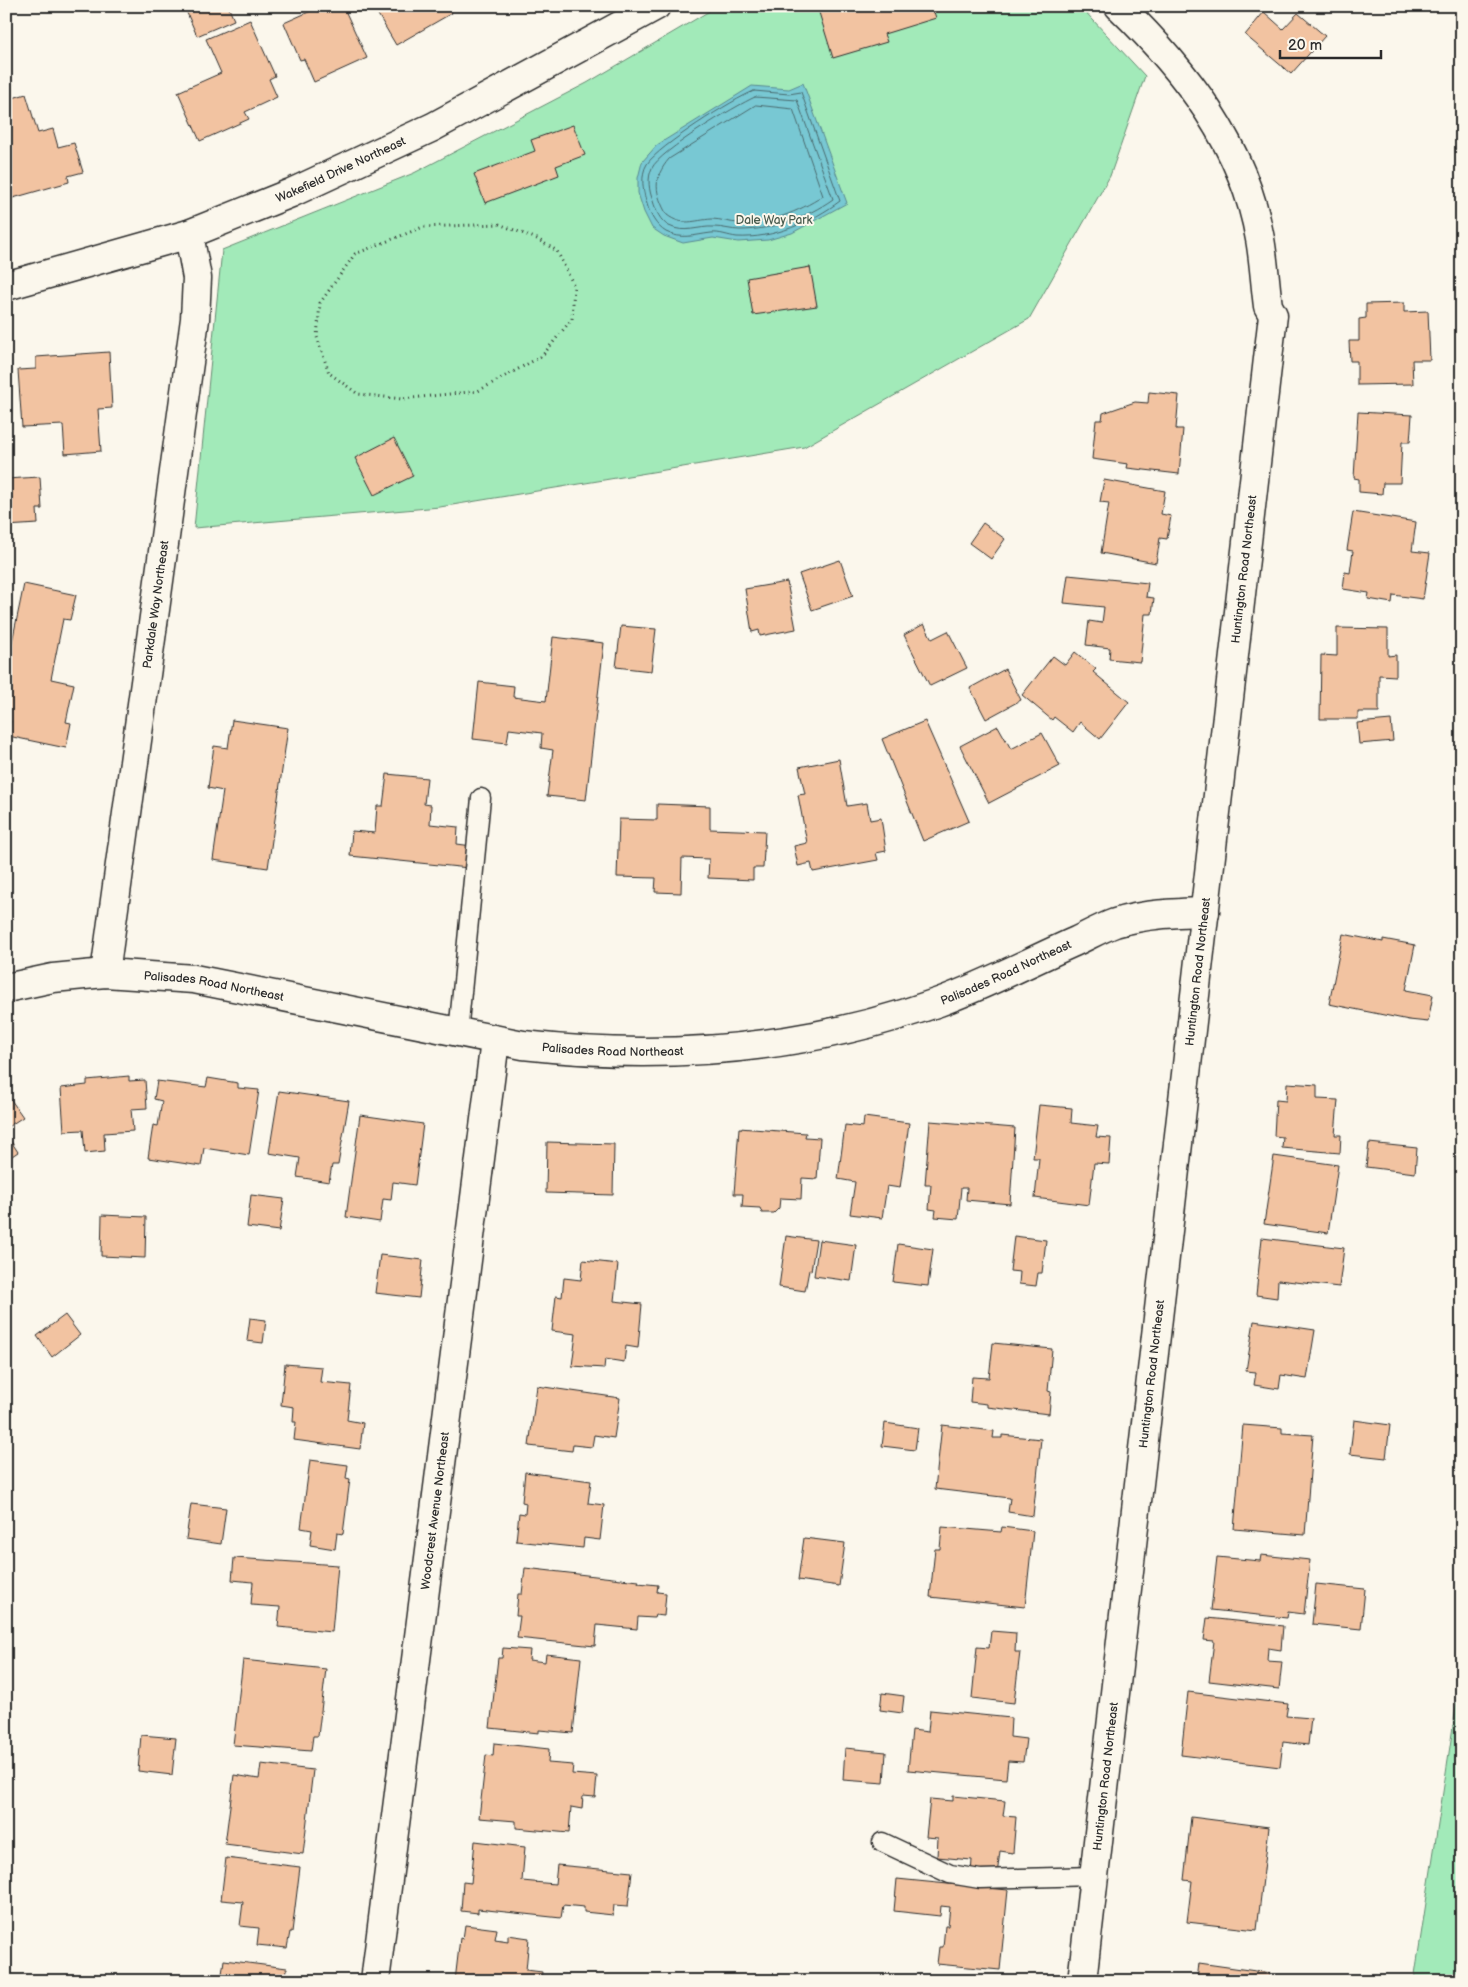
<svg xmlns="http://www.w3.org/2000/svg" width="1468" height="1987" font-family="'Balsamiq Sans',sans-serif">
  <rect width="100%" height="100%" fill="#fbf7ec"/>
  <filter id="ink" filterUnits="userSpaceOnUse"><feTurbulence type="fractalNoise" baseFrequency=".02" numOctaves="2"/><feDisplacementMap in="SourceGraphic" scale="10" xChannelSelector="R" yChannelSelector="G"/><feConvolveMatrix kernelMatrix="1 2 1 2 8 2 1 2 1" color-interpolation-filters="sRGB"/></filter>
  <g filter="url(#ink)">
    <path fill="#a2eab9" stroke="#668a72" d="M718,6H1080L1145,76L1110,176L1029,319L804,447L440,507L194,528L222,250L414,173L587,83Z
      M1462,1668V1981H1414Z"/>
    <path fill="#78c8d3" stroke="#598990" d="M803,83L847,203L792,233L768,240L738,242L713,238L683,243L664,236L652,228L644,212L638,193V178L642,162L657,145L752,86L789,89Z"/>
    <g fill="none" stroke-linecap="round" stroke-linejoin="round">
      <path stroke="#4a6a6e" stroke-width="1" d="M754,91L789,94L801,92L840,201C812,222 773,239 737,237C728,236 720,232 711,233C694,235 682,240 666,232C656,226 650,215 647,204C643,192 640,175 647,164C659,146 733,99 754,91Z
        M755,97L797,100L833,199C806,218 773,230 740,230C731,230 723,227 714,227C698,226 685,234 669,226C660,221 656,211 653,201C649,191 647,178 652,168C660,151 735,106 755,97Z
        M756,105L793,109L823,196C798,212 769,224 739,223C730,223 721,219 712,219C694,220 683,227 667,215C655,193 652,179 669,159Z"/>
    </g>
    <path fill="#f2c3a1" stroke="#2b2b2b" d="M184,6H228L234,20L197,36Z
      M322,6H343L367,58L314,82L304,59L300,60L284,23Z
      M373,6H459L451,11L452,13L396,45Z
      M817,6H845L847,12L865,6H932L936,18L884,34L887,42L833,58Z
      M1264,12L1283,29L1298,13L1325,36L1291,74L1245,35Z
      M250,20L275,76L269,79L277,97L245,112L249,119L200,141L178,92L221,73L206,39Z
      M6,59L13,85L6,87Z
      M26,94L38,133L53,129L58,147L74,143L83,172L68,176L69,182L6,200V100Z
      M573,125L585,155L556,166L559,175L485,203L474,174L535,151L531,140Z
      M810,267L817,306L753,315L747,278Z
      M1404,303V312L1428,311L1430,360H1412L1413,384L1357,385V361H1350L1349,341H1359V319L1366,318V304Z
      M109,352L112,408L98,409L101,451L65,454L63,425L22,427L18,370L36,369V357Z
      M1149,392L1179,395L1176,429H1183L1179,474L1127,468L1128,464L1092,459L1096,420H1102L1103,413L1135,402L1148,403Z
      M1358,412L1412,415L1410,442H1402L1400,483H1383L1382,494L1359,492V479L1354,478Z
      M394,438L413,476L374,495L355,458Z
      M40,477L42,509H37L38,524L6,526V479Z
      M1104,480L1165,491L1161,514L1171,516L1167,539L1160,538L1156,563L1101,553L1109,503L1100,502Z
      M1353,512L1416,522L1412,551L1430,553L1423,599L1393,595L1392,603L1368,599L1369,593L1343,589L1345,572L1350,573L1353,551L1347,550Z
      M983,523L1005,539L991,559L969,543Z
      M840,560L853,596L812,610L799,574Z
      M1068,575L1148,583L1146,597L1154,598L1152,614H1145L1140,662L1109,659L1110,648L1086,645L1089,621L1102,623L1104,607L1064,603Z
      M787,582L796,629L760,636L759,630L752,632L745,589Z
      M24,584L76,595L70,620L63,619L51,679L74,684L66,722L71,723L66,748L8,736L11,721L6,720V671Z
      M924,624L932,639L948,631L967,668L930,686L904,635Z
      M621,626L656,629L651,671L616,667Z
      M1337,628L1388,629V656L1396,655V676L1379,675V712H1358V719H1320L1321,655L1337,656Z
      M553,637L604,643L586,800L547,796L553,750L541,748L542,733L509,729L507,743L473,739L479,682L514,686L513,697L546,701Z
      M1075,652L1096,669L1093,672L1129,702L1100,739L1080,722L1073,732L1054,717L1052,720L1022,695L1053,656L1065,665Z
      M1005,669L1021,700L986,719L970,688Z
      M232,720L288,728L268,868L213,860L223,791L208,788L214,746L228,748Z
      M1391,720L1393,741L1359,744L1357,723Z
      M925,721L969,821L923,841L882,739Z
      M998,726L1011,749L1042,733L1060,766L989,803L960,746Z
      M839,759L847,806L867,803L870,820L881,818L886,851L876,853L878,860L813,872L811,863L798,866L794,846L807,843L798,795L805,794L799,767Z
      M387,774L427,778L424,804L431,805L430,824L458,827L457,844L472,846L469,868L350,856L352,831L375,833L377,806H383Z
      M657,804L710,806V829L765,831L763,868H753V880L708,878L709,859L682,858L681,893L655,892L656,878L617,877L619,819L657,820Z
      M1343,934L1383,942V939L1415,945L1406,990L1433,995L1428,1022L1409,1020L1329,1004Z
      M129,1076V1081L145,1080L147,1108L131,1109L133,1131L104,1133L105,1151L85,1153L83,1130L64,1131L61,1088L87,1085V1080Z
      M208,1078L238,1083V1088L259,1090L249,1155L204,1148L201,1166L148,1158L153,1125L158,1126L162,1101L154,1099L157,1081L206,1087Z
      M1287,1083L1317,1085V1099L1338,1100L1335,1135H1341L1340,1153L1282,1148L1283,1137L1274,1136L1276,1100L1286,1101Z
      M279,1091L349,1101L338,1165H332L329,1182L297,1177L300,1158L269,1153Z
      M9,1097L23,1117L6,1128V1099Z
      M1039,1105L1072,1108L1071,1123L1098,1126L1096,1137L1111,1138L1109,1164L1094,1163L1089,1205L1035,1198L1039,1158H1033Z
      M360,1115L423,1124L415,1185L393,1182L391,1200L383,1199L380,1222L346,1217Z
      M864,1117L909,1123L900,1188L887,1186L882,1218L850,1214L855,1182L838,1179L845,1125L863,1127Z
      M930,1121L1015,1128L1010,1204L966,1200L967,1188H961L958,1219L935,1217L936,1210L929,1209L931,1185H925Z
      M739,1128L806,1133L805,1137L820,1138L817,1179L802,1178L801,1199L780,1198L779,1208L774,1213H762L760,1208L742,1207L743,1194H734Z
      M6,1134L18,1152L6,1160Z
      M547,1142L614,1144L613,1195L546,1193Z
      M1369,1143L1417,1148L1415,1173L1366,1167Z
      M1274,1156L1338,1165L1328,1233L1264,1224Z
      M251,1195L284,1199L279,1231L247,1227Z
      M102,1215L146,1217L145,1258L101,1256Z
      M786,1236L816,1240L811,1271L809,1270L805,1291L779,1287Z
      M1014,1236L1046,1240L1042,1273H1038L1036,1286L1019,1284L1020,1272L1010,1271Z
      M1262,1238L1344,1248L1339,1287L1278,1280L1277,1298L1256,1295Z
      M819,1240L856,1245L851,1281L814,1276Z
      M898,1244L933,1249L928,1286L893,1282Z
      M380,1255L423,1260L419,1298L375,1293Z
      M583,1260L618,1264L614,1301L642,1304L638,1348L626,1346L624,1362L605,1359L604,1368L572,1366L576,1334L552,1331L556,1296L562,1297L564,1278L581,1280Z
      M65,1315L80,1335L52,1357L37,1336Z
      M250,1318L266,1320L263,1343L247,1341Z
      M1254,1321L1315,1330L1307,1379L1281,1375L1279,1389L1254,1385L1256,1372L1246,1371Z
      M993,1343L1052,1349L1048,1391L1051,1392L1049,1414L987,1407V1404L970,1402L972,1377L989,1378Z
      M285,1364L322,1367L320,1382L351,1385L347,1420L363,1423L360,1449L294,1440L296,1422H293L294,1407L281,1405Z
      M537,1386L620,1398L614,1438L594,1435L592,1447L573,1445L572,1451L529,1446Z
      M1354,1420L1390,1425L1386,1458L1350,1454Z
      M885,1423L918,1428L915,1450L882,1446Z
      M942,1425L994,1431L993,1438H1002V1435L1041,1439L1033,1516L1008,1512L1010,1498L935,1489Z
      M1243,1425L1282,1428V1433L1313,1435L1305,1535L1234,1529Z
      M310,1460L348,1465L346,1478L350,1479L343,1534L337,1533L335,1549L310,1545L312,1530L301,1528Z
      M525,1472L591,1481L588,1503L604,1505L600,1540L584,1538L583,1548L516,1541L519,1513L525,1514L526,1503L522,1502Z
      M191,1504L226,1508L221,1544L186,1539Z
      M942,1527L1001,1532L1002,1527L1033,1531L1025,1607L930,1597L935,1549H940Z
      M804,1538L845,1543L839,1586L798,1580Z
      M1261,1555L1310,1560L1304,1614L1288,1612L1287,1618L1211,1610L1217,1557L1260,1561Z
      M234,1558L338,1565L332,1632L278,1627L280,1607L251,1605L253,1582L232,1580Z
      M525,1568L639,1581L638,1583L658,1585L657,1592L666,1593L664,1616L655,1615L654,1618L638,1617L637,1629L597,1625L595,1646L517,1638L520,1616H516L518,1594H522Z
      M1316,1584L1365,1589L1361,1629L1312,1624Z
      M1207,1618L1283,1626L1281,1650L1268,1648L1267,1661L1282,1662L1279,1689L1209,1681L1214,1641L1204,1640Z
      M991,1631L1016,1633L1015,1652H1020L1014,1703L972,1698L977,1647L989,1648Z
      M503,1648L530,1650L529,1660L545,1662L546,1654L581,1658L573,1733L539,1730V1733L490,1728L498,1658H502Z
      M243,1660L326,1669L318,1736H313L311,1751L233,1745Z
      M1188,1692L1288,1704L1286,1716L1311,1718L1308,1745L1283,1742L1280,1767L1181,1755Z
      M882,1693L904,1696L902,1713L880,1710Z
      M930,1710L1011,1718L1010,1737L1026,1739L1023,1762L1008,1761L1006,1779L908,1770L912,1730L928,1732Z
      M141,1735L176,1738L172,1775L138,1771Z
      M494,1743L549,1749L548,1763L573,1765L572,1774L597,1776L595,1797L583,1796L582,1809L571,1807L569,1833L516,1828V1821L479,1818L486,1755L493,1756Z
      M845,1748L886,1752L884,1783L843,1780Z
      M261,1764L313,1770L303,1854L225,1844L234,1775L259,1779Z
      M953,1796L1005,1801L1003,1816L1016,1817L1013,1853L1000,1851L997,1875L971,1874L972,1860L937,1857L938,1838L926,1837L930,1799L953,1801Z
      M1191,1817L1269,1827L1257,1930L1187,1922L1192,1881L1184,1880Z
      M475,1841L525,1847L522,1881L555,1884L557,1865L632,1872L628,1906L614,1905L613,1915L584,1912V1907L563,1905L561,1918L478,1909V1913L461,1911L463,1882L471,1883Z
      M226,1858L300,1867L292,1932H290L287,1948L257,1945L259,1928L240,1926L243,1902L221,1900Z
      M897,1879L1008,1890L1000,1970L937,1964L939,1947H943L945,1926H948L950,1907L941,1906L940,1916L894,1911Z
      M465,1925L497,1929L495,1939L508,1941V1935L529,1938L526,1970L542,1972L541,1981H455L460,1938L463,1939Z
      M224,1960L287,1968L286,1981H221Z
      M1199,1963L1270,1973L1269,1981H1197Z"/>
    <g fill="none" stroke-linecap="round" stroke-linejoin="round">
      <defs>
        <path id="service" d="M458,1033L481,798
          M882,1842L950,1874L980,1879L1094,1876"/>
        <g id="minor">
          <path id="s1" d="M6,286L189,234L291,193L433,127L656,6"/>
          <path id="s2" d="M105,973L195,319L197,278L189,234"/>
          <path id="s3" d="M6,988L53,978L105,973L194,979L523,1045C663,1061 805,1050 939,1002C985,985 1029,962 1074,942C1087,936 1101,928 1115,923C1144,914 1174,913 1205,912"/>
          <path id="s4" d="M375,1981L495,1041"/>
          <path id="s5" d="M1082,1981L1273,315L1268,306C1265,284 1264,261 1260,239C1244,145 1185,70 1119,6"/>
        </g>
      </defs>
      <use href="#service" stroke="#2b2b2b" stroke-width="21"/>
      <use href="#minor" stroke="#2b2b2b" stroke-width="31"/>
      <path stroke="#2b2b2b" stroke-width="3" stroke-dasharray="1 4" stroke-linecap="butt" d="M499,224L537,239L557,251L574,286L572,319L542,356L478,391L402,399L358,394L329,373L317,337L320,303L355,254L423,227Z"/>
      <use href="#service" stroke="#fbf7ec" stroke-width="18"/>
      <use href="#minor" stroke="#fbf7ec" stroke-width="28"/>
    </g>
  </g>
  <g text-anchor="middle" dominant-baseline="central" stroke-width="4" stroke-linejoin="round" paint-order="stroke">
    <g font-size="12" fill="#2b2b2b" stroke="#fbf7ec">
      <text stroke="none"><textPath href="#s1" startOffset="355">Wakefield Drive Northeast</textPath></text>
      <text stroke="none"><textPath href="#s5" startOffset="1421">Huntington Road Northeast</textPath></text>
      <text stroke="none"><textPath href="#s2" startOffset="372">Parkdale Way Northeast</textPath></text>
      <text stroke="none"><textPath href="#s3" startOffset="1020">Palisades Road Northeast</textPath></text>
      <text stroke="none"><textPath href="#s5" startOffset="1016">Huntington Road Northeast</textPath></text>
      <text stroke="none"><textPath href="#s3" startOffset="210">Palisades Road Northeast</textPath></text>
      <text stroke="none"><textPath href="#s3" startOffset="615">Palisades Road Northeast</textPath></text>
      <text stroke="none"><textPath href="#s5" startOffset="611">Huntington Road Northeast</textPath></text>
      <text stroke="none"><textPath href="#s4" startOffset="474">Woodcrest Avenue Northeast</textPath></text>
      <text stroke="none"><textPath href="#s5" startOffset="206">Huntington Road Northeast</textPath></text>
    </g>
    <g font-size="12" fill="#495b4e" stroke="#fbf7ec">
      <text x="774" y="220">Dale Way Park</text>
    </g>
  </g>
  <rect width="1468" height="1987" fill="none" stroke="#fbf7ec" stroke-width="25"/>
  <rect x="12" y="12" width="1443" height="1962" fill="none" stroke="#2b2b2b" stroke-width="2" filter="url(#ink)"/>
  <path d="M1280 50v8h101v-8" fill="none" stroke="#2b2b2b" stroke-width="2.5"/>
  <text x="1288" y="50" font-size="15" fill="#2b2b2b" stroke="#fbf7ec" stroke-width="4" paint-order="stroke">20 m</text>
</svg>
